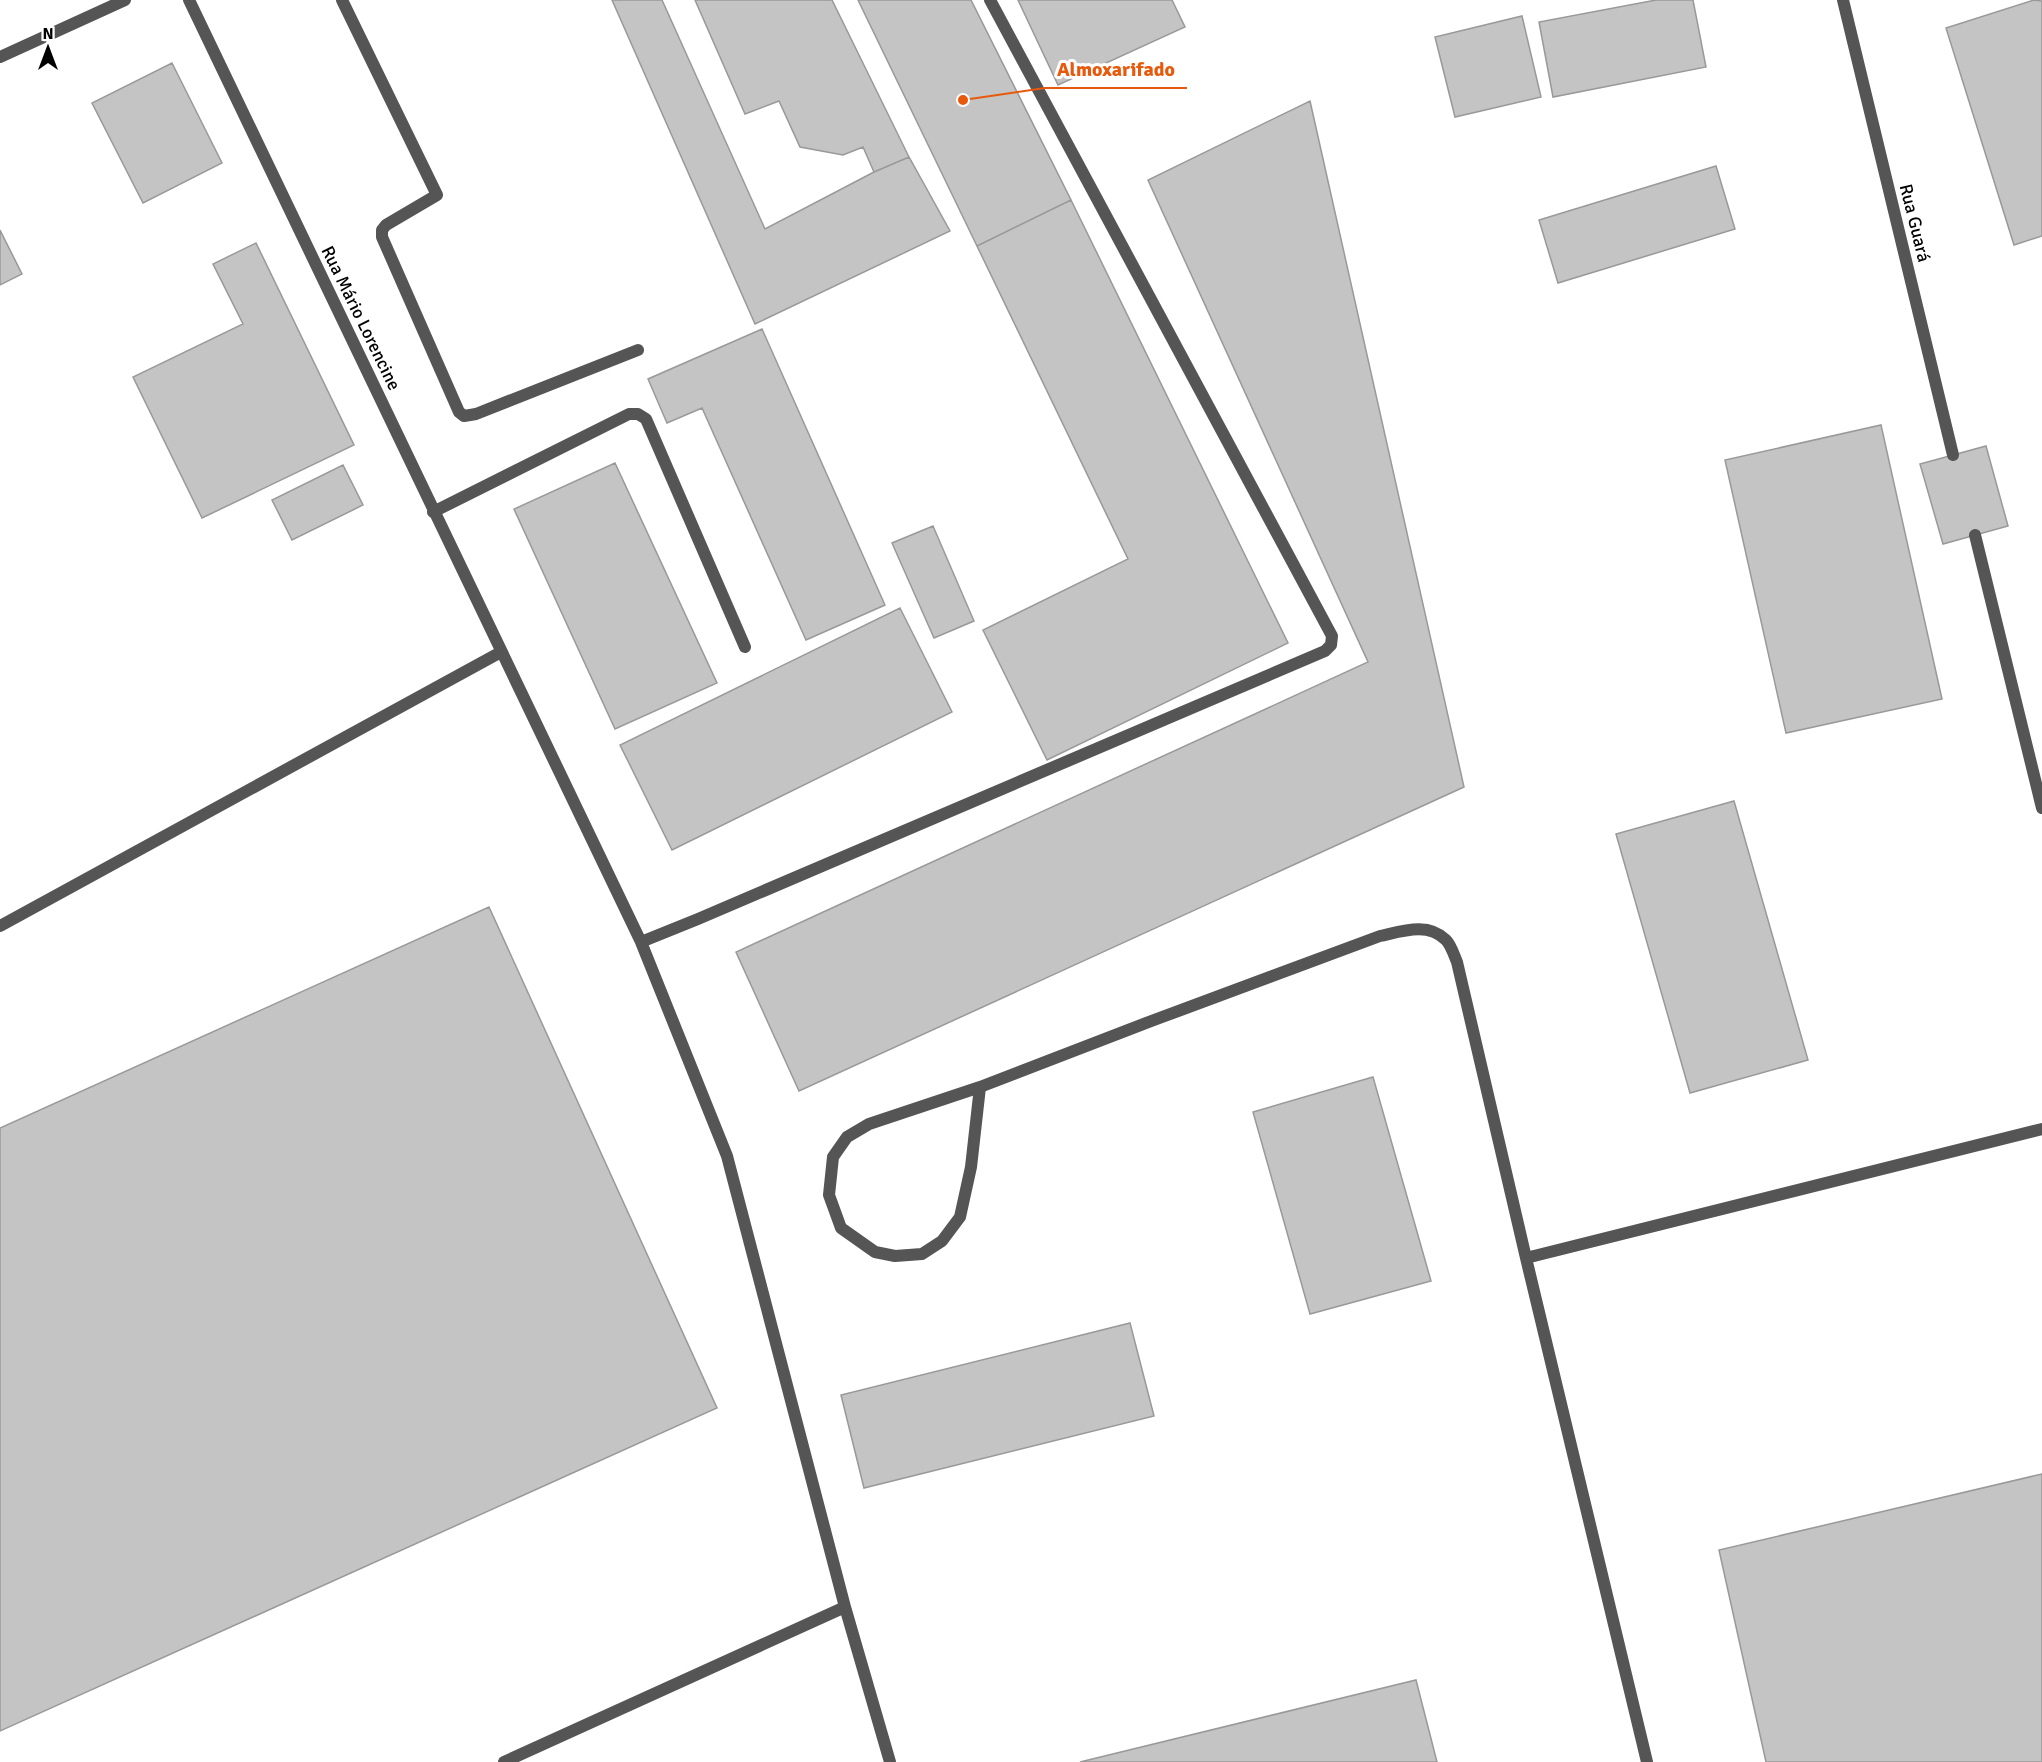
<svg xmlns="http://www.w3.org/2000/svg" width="2042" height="1762" font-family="Signika,sans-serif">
  <rect width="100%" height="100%" fill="#fff"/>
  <path fill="#c4c4c4" stroke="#999" stroke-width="1.5" d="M612,0H662L765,229L874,172L909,157L950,231L755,324Z
    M695,0H832L909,157L874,172L863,147L843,155L800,147L779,101L745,114Z
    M858,0H971L1071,200L977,246Z
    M1018,0H1172L1185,27L1058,85Z
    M1656,0H1693L1706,67L1553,97L1539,22Z
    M2034,0L2042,1V236L2014,245L1946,28Z
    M1522,16L1541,97L1455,117L1435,37Z
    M172,63L222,163L143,203L92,103Z
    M1310,101L1464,787L799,1091L736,952L1368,662L1148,180Z
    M1716,166L1735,229L1558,283L1539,220Z
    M1071,200L1288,643L1047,760L983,630L1128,559L977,246Z
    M0,230L22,274L0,285Z
    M256,243L354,445L202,518L133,377L243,324L213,264Z
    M762,329L885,605L806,640L702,408L667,423L648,379Z
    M1881,425L1942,699L1786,733L1725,460Z
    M1986,446L2008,526L1943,544L1920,464Z
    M615,463L717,683L615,729L514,509Z
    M343,465L363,505L292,540L272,500Z
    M933,526L974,621L934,638L892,543Z
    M900,608L952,712L672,850L620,745Z
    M1734,801L1808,1060L1690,1093L1616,834Z
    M489,907L717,1408L0,1731V1128Z
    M1373,1077L1431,1281L1310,1314L1253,1112Z
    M1130,1323L1154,1416L864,1488L841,1395Z
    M2042,1474V1762H1766L1719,1550Z
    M1416,1680L1437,1762H1080Z"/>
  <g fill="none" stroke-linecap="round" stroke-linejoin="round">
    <path stroke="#555" stroke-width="12" d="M189,0L641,942L727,1156L845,1607L504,1762
      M342,0L437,195L386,225L382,230V237L459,412L464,416L476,414L638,350
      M1843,0L1953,455
      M433,512L629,414H638L646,419L745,647
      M1975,535L2042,808
      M0,926L501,652
      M641,942L698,919L1325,651L1331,645L1332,636L990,0
      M980,1087L971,1167L960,1217L942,1241L922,1254L895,1256L875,1252L841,1228L829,1195L833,1157L847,1137L869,1124L980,1087L1154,1020L1380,936C1403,931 1428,922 1446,940C1451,945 1454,955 1457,962L1526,1258L1647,1762
      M1526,1258L2042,1129
      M845,1607L890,1762"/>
    <path stroke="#555" stroke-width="12" d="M0,57L125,0"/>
  </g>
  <g text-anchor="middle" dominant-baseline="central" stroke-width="6" stroke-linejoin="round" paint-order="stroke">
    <g font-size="18" fill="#000" stroke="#fff">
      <text transform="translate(1915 223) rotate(76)">Rua Guará</text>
      <text transform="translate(361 318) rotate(64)">Rua Mário Lorencine</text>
    </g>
  </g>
  <path fill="none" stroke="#e8590c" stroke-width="2" d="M963 100L1045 88H1187"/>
  <circle fill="#e8590c" stroke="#fff" stroke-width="2" cx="963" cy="100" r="6"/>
  <g font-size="20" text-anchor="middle" font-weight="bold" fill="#e8590c" stroke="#fff" stroke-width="6" stroke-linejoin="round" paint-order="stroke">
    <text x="1116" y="76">Almoxarifado</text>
  </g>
  <g transform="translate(48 48)" stroke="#ffffff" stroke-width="4.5" paint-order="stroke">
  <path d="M0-4.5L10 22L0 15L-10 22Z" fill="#000000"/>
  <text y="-9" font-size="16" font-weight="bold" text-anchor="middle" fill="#000000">N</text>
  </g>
</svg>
